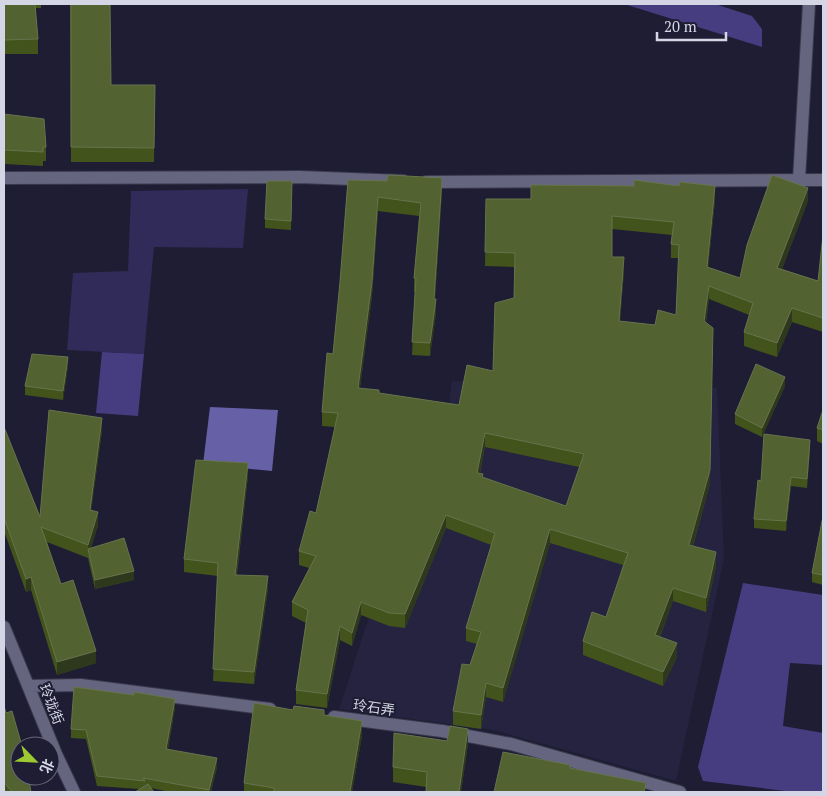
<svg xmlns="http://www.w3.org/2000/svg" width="827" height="796" font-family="'PT Serif','Noto Sans SC',serif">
  <rect width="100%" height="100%" fill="#1e1d33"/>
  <path fill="#252340" d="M452,381L717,388L724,559L676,781L493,730L339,709L388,559L442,463Z"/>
  <path fill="#302b58" d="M248,189L243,248L154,247L144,354L67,350L73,273L128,271L131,191Z"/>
  <path fill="#453d80" d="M624,4H715L752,16L762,29V47Z
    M102,352L144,354L138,416L96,413Z
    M743,583L823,595V665L790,663L783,726L823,733V792H794L703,781L698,767Z"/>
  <path fill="#6661a7" d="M210,407L278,410L272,471L203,464Z"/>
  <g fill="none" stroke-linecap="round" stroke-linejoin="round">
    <defs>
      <path id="minor" d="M4,178L300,177L403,181
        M799,180L809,4
        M426,182L823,180
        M4,627L56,754L74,792
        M28,686L81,685L270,709
        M334,717L442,731L511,744L680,792"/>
    </defs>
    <use href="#minor" stroke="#3a384b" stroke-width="14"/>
    <use href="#minor" stroke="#656580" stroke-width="12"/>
  </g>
  <path fill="#42541b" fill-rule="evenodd" d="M4,4H41V8H35L38,39V54H4Z
    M70,4L111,85H155L154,162H71Z
    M4,114L46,147V161H43V166L4,164Z
    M348,180L442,191L435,299L436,313L430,356L412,355L415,292H414V278L419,216L378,211L372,296L360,388L379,393L459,405L493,371L514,298V267L485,266L486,199L715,200L708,268L740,278L808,201L782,269L818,281L823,235V332L792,322L777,357L744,346V332L749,315L709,299L706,322L710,484L693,546L716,566L706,612L673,601L660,637L677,657L663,686L583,655V641L606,617L623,565L550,543L503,702L486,697L481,729L453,725V711L477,644L466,641V628L491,545L446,528L405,628L389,626L361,615L352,646L340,640L327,708L296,704V690L306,623L292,616V602L309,568L299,565V551L316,513L335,427L322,426V412L333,354L340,282ZM612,229L672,235L671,244V258H679L676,315L655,325L620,321L624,271L612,257ZM485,447L579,467L566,506L483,478L480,473Z
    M292,181L291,230L265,228V219Z
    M68,366L63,400L25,395V386Z
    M785,386L762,437L735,424V414Z
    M823,410V444L817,441V428Z
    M4,427L40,517L102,431L91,510L98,525L91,548L134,580L95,589L88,558L47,542L61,584L96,663L57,675L31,590L26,592L4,531Z
    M810,449L807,488L791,486L786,531L754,528V519L761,481Z
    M248,476L237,575L268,589L254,684L213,681L218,576L184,572V559Z
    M823,516V585L812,582V573Z
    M4,706L31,792H4Z
    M175,708L168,749L217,767L211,792H170L151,788L139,789L97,786L86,739L71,738V729Z
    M324,715L362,736L352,792H244V783Z
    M468,744L461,792H426V787L393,782V767Z"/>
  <path fill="#2d381c" d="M442,178V191L434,313V299Z
    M715,186V200L707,281V267Z
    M808,188V201L777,282V268Z
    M378,197V211L372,296L358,402V388Z
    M624,257V271L619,335V321Z
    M709,286V299L704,335V321Z
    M436,299V313L430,356V343Z
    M792,308V322L777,357V343Z
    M713,328L710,484L689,559V545Z
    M68,357V366L63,400V391Z
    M785,377V386L762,437V428Z
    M102,418V431L90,522V510Z
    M485,433V447L477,486V473Z
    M810,440V449L807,488V479Z
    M248,463V476L235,587V575Z
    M791,477V486L786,531V521Z
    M98,512V525L89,554L88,545Z
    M446,515V528L405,628V614Z
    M550,529V543L503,702V688Z
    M716,552V566L706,612V598Z
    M134,571V580L95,589V580Z
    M268,576V589L254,684V672Z
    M31,577V590L26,592V579Z
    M673,588V601L655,649V635Z
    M361,602V615L352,646V633Z
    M340,626V640L327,708V694Z
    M677,643V657L663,686V672Z
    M96,651V663L57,675V662Z
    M486,683V697L481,729V715Z
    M175,699V708L166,758V749Z
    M362,721V736L352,792H350Z
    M468,729V744L461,792H459Z
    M217,758V767L211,792H209Z"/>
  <path fill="#526231" stroke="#66744d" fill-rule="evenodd" d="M4,4H35L38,39L4,40Z
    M71,4H110L111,85H155L154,148L71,147Z
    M4,114L44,119L46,147H43V152L4,150Z
    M388,175L442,178L434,299H436L430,343L412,342L416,278H414L421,203L378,197L372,282L358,388L379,390V393L459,405L467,365L493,371L495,303L514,298L515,253L485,252L486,199H531V185L634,186V180L679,186L680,182L715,186L707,267L740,278L747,245L772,175L808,188L777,268L818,281L823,235V318L792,308L777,343L744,332L753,303L709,286L704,321L713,328L710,470L689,545L716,552L706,598L673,588L655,635L677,643L663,672L583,641L592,612L606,617L628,553L550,529L503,688L486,683L481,715L453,711L462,664L470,665L481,632L466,628L495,533L446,515L405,614L389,613L361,602L352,633L340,626L327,694L296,690L308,610L292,602L316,556L299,551L310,511L316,513L338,413L322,412L327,353L333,354L340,282L348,180L387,181ZM612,216L674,222L671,244L679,245L676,315L658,310L655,325L619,321L624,257H612ZM485,433L584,454L566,506L482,477L483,474L477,473Z
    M267,181H292L291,221L265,219Z
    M32,354L68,357L63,391L25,386Z
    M756,364L785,377L762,428L735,414Z
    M49,410L102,418L90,510L98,512L88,545L41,527L61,584L73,580L96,651L57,662L31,577L26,579L4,518V427L40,517Z
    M823,410V430L817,428Z
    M764,434L810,440L807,479L791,477L786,521L754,519L758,480L761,481Z
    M196,460L248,463L235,575L268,576L254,672L213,669L218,563L184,559Z
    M823,516V575L812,573Z
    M124,538L134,571L95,580L88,549Z
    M74,687L134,695V692L175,699L166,749L217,758L209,790L143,778L145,781L97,776L86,730L71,729Z
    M254,703L293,710L294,706L324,710V715L362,721L350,792H274V788L244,783Z
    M4,706L6,713L12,711L22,746H20V776H28L31,792H12L4,782Z
    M450,726L468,729L459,792H426L427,772L393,767L394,733L447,741Z
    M503,752L570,765V768L646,783L644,792H494Z
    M148,784L154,792H135Z"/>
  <g text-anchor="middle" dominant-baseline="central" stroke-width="4" stroke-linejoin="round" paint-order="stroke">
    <g font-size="14" fill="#d5d6e5" stroke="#1e1d33">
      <text transform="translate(52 704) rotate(68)">玲珑街</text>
      <text transform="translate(374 707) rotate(8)">玲石弄</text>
    </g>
  </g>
  <rect width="827" height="796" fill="none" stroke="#d5d6e5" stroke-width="10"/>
  <g transform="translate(35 761) rotate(114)"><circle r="24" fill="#1e1d33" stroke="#67677a"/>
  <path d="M0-4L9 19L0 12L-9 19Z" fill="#9dca30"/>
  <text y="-8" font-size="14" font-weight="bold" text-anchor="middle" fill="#d5d6e5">北</text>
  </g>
  <path d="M657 32v8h69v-8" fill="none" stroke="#d5d6e5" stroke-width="2.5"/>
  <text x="664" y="32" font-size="15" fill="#d5d6e5" stroke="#1e1d33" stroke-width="4" paint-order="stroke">20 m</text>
</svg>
